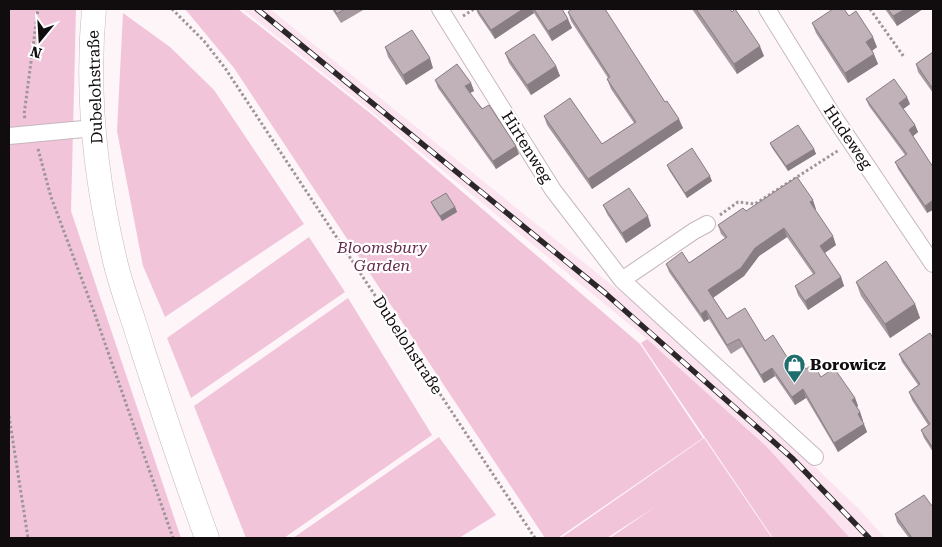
<svg xmlns="http://www.w3.org/2000/svg" width="942" height="547" font-family="'Roboto Serif',serif">
  <rect width="100%" height="100%" fill="#fef5f9"/>
  <path fill="#fbe4ef" d="M242,9H270L644,311L770,424L858,508L885,538H850L766,446L647,339L372,112Z"/>
  <path fill="#f1c4da" d="M9,9H76L71,211L181,538H9Z
    M185,9H238L375,117L640,344L703,438L558,538H545L234,68Z
    M123,13L170,47L214,90L304,224L165,317L143,266L117,131Z
    M309,237L345,292L191,398L167,338Z
    M348,298L432,435L284,538H246L194,406Z
    M647,339L766,446L850,538H773L641,343Z
    M439,437L496,515L459,538H293Z
    M704,438L772,538H610L655,507L607,538H561Z"/>
  <g fill="none" stroke-linecap="round" stroke-linejoin="round">
    <defs>
      <path id="minor" d="M440,9L553,190L622,280L815,457
        M767,9L830,111L933,264
        M9,136L94,128
        M622,280L694,231L707,224"/>
      <path id="secondary" d="M94,9C86,93 96,182 116,265C123,293 134,320 142,348C163,412 184,475 207,538"/>
    </defs>
    <use href="#minor" stroke="#c5b7be" stroke-width="18"/>
    <use href="#secondary" stroke="#c5b7be" stroke-width="25"/>
    <path stroke="#9d9598" stroke-width="3" stroke-dasharray="2.5 2.5" stroke-linecap="butt" d="M172,9L204,41L225,68L535,538
      M870,9L904,57
      M463,16L474,9
      M25,118L24,115L38,9
      M38,149L51,197L93,309L173,538
      M720,215L738,202L755,204L839,150
      M9,416L28,538"/>
    <use href="#minor" stroke="#fff" stroke-width="16"/>
    <use href="#secondary" stroke="#fff" stroke-width="24"/>
    <defs>
      <path id="rail" d="M257,9L605,293L792,458L869,538"/>
    </defs>
    <use href="#rail" stroke="#2b2628" stroke-width="5.5"/>
    <use href="#rail" stroke="#fff" stroke-width="4" stroke-dasharray="11" stroke-linecap="butt"/>
  </g>
  <path fill="#a6999f" d="M332,9H365L341,23Z
    M476,9H562L572,28L552,41L534,13L495,39L478,14Z
    M692,9H730L764,56L737,74Z
    M885,9H923L897,26Z
    M568,12L683,128L592,189L547,125L544,116L602,144L634,123L611,89L607,79L608,78L571,21Z
    M849,16L877,47L872,51L878,64L848,83L816,33L812,23Z
    M385,47L433,68L406,85L388,57Z
    M933,52V93L918,72L916,64Z
    M505,53L556,66L560,76L531,95L509,63Z
    M435,80L471,83L474,91L470,93L519,154L496,169L438,88Z
    M866,99L910,104L903,109L915,125L918,132L913,136L927,213L898,169L895,162L905,155L869,106Z
    M770,143L814,149L816,154L788,171L772,148Z
    M667,165L712,181L687,198L669,170Z
    M431,202L455,207L457,212L442,221L433,207Z
    M603,205L651,226L626,243L607,214Z
    M815,209L836,245L825,253L841,277L844,286L808,310L798,295L795,286L813,274L787,237L759,256L744,276L713,298L727,319L765,341L794,368L806,369L855,398L858,406L857,407L860,412L863,421L862,422L867,432L838,452L806,398L795,405L775,376L764,383L742,347L731,354L709,319L704,322L669,272L666,264L689,263L725,238L721,234L718,225L746,211L816,209Z
    M856,282L915,304L920,318L890,338L861,296Z
    M933,338V452L924,438L921,430L928,425L912,400L909,392L918,385L902,362L899,354Z
    M932,506L933,538H909L897,522L895,514Z"/>
  <path fill="#877d82" d="M523,9H532L534,13L495,39L491,30Z
    M905,9H923L897,26L893,16Z
    M568,19L572,28L552,41L548,31Z
    M873,37L877,47L870,52L866,42Z
    M760,46L764,56L737,74L734,64Z
    M874,54L878,64L848,83L845,73Z
    M430,58L433,68L406,85L403,75Z
    M556,66L560,76L531,95L527,85Z
    M471,83L474,91L468,94L465,86Z
    M907,97L910,104L902,110L899,103Z
    M679,119L683,128L592,189L588,179Z
    M915,125L918,132L912,137L909,130Z
    M516,146L519,154L496,169L493,161Z
    M814,149L816,154L788,171L786,166Z
    M710,176L712,181L687,198L685,193Z
    M813,200L816,209L813,211L810,202Z
    M933,200V210L927,213L925,206Z
    M455,207L457,212L442,221L440,216Z
    M648,216L651,226L626,243L622,233Z
    M784,228L787,237L759,256L744,276L711,299L708,290L755,248Z
    M833,236L836,245L823,254L820,246Z
    M841,277L844,286L808,310L805,301Z
    M915,304L920,318L890,338L885,324Z
    M706,310L709,319L704,322L701,314Z
    M772,368L775,376L764,383L761,375Z
    M803,389L806,398L795,405L792,397Z
    M855,398L858,406L855,408L852,400Z
    M860,412L863,421L861,423L858,414Z
    M864,424L867,432L838,452L834,443Z"/>
  <path fill="#c1b2b9" stroke="#877d82" d="M334,9H345L337,14Z
    M477,9H523L491,30Z
    M534,9H562L568,19L548,31Z
    M572,9H605L665,102L667,101L679,119L588,179L544,116L570,98L602,144L636,122L607,79L610,77L568,12Z
    M696,9H730L732,12L735,9L760,46L734,64Z
    M833,9H844L849,16L856,11L873,37L866,42L874,54L845,73L812,23Z
    M888,9H905L893,16Z
    M412,30L430,58L403,75L385,47Z
    M534,34L556,66L527,85L505,53Z
    M933,52V89L916,64Z
    M457,64L471,83L465,86L482,109L489,105L516,146L493,161L435,80Z
    M894,79L907,97L899,103L915,125L909,130L933,167V200L925,206L895,162L907,154L866,99Z
    M798,125L814,149L786,166L770,143Z
    M692,148L710,176L685,193L667,165Z
    M797,177L813,200L810,202L833,236L820,246L841,277L805,301L795,286L815,273L784,228L755,248L741,268L708,290L727,319L745,308L765,341L773,335L794,368L801,362L806,369L813,364L821,377L834,368L855,398L852,400L860,412L858,414L864,424L834,443L803,389L792,397L772,368L761,375L739,339L727,345L706,310L701,314L666,264L682,252L689,263L727,237L718,225L743,208L746,211Z
    M629,188L648,216L622,233L603,205Z
    M446,193L455,207L440,216L431,202Z
    M886,261L915,304L885,324L856,282Z
    M930,333L933,338V448L921,430L930,424L909,392L920,384L899,354Z
    M924,495L932,506L933,507V538H912L895,514Z"/>
  <defs>
    <symbol id="shop-pin" viewBox="-11 -11 22 30"><path d="M0 17L-7.5 6A9.5 9.5 0 1 1 7.5 6Z" fill="#206d6e" stroke="#fff"/><path d="M-5-2.5h2.3a2.7 3.5 0 0 1 5.4 0H5L5.5 6h-11ZM-1.5-2.5h3a1.5 2.3 0 0 0-3 0Z" fill="#fff"/></symbol>
  </defs>
  <g fill-rule="evenodd">
    <use href="#shop-pin" x="782" y="352" width="25" height="34"/>
  </g>
  <g text-anchor="middle" dominant-baseline="central" stroke-width="4.5" stroke-linejoin="round" paint-order="stroke">
    <g font-size="16" fill="#110c0e" stroke="#fff">
      <text transform="translate(95 87) rotate(-92)">Dubelohstraße</text>
      <text transform="translate(848 137) rotate(56)">Hudeweg</text>
      <text transform="translate(527 147) rotate(58)">Hirtenweg</text>
      <text transform="translate(408 345) rotate(57)">Dubelohstraße</text>
    </g>
    <g font-size="16" font-style="italic" fill="#652c4d" stroke="#fff">
      <text x="382" y="247">Bloomsbury<tspan x="382" dy="18">Garden</tspan></text>
    </g>
    <g font-size="16" font-weight="bold" fill="#110c0e" stroke="#fff" text-anchor="start">
      <text x="810" y="364">Borowicz</text>
    </g>
  </g>
  <rect width="942" height="547" fill="none" stroke="#110c0e" stroke-width="20"/>
  <g transform="translate(40 40) rotate(198)" stroke="#ffffff" stroke-width="4" paint-order="stroke">
  <path d="M0-4L9 19L0 12L-9 19Z" fill="#110c0e"/>
  <text y="-8" font-size="14" font-weight="bold" text-anchor="middle" fill="#110c0e">N</text>
  </g>
</svg>
